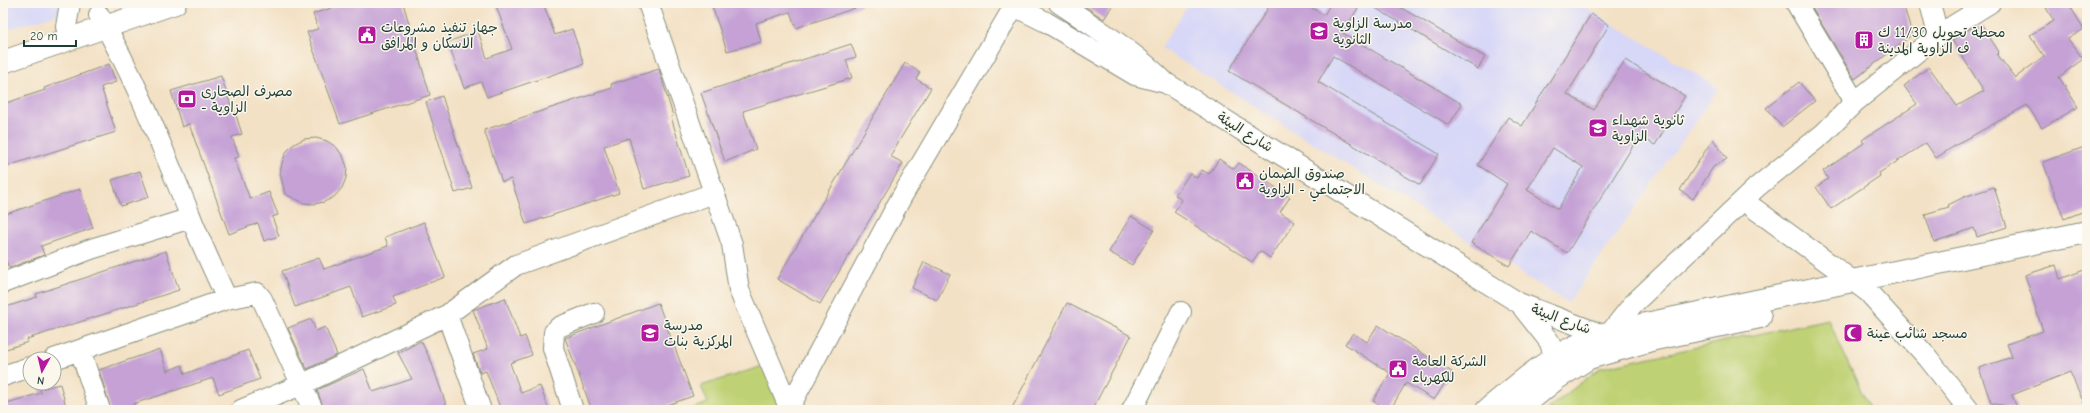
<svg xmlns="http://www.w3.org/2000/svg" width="2090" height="413" font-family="'Comic Neue','Playpen Sans Arabic',sans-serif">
  <rect width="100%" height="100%" fill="#fbf7ec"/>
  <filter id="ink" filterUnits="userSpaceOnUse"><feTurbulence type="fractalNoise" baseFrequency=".025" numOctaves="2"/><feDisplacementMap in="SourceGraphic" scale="8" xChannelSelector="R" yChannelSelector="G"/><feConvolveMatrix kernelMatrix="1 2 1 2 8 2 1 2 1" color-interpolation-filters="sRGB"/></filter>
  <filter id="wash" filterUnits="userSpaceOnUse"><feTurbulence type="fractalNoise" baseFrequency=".012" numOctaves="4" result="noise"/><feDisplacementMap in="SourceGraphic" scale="16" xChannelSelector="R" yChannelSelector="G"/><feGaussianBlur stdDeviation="0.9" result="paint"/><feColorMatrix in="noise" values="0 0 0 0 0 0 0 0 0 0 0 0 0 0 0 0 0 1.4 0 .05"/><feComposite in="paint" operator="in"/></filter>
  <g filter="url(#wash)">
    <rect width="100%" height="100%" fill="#f3e1c5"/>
    <path fill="#d7d7f8" d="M3,3H89L90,4L3,31Z
      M1189,3H1578L1719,88L1568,303L1161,48Z"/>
    <path fill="#bfd174" stroke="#6f8754" d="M1828,319L1870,410H1546L1600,368Z
      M769,364L786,410H688L708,403L701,386Z"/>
    <g id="blocks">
      <path fill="#c5a1d6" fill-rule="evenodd" d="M347,3H403L430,95L340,124L307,32L318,29L313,14Z
        M495,3H543L555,35L572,29L584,64L487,97L481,82L464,88L448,42L478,31L487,58L512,49Z
        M711,3H861V6L796,28L790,12L756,23L761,42L727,51Z
        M1080,3H1114L1104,19Z
        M1271,3H1304L1324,15L1331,3H1361L1343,33L1462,104L1449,125L1333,56L1318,82L1439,154L1420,185L1229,71Z
        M1367,3H1393L1485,57L1478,69Z
        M1809,3H1903L1912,35L1855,79Z
        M2043,3H2068L2084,29L2068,39L2083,59L2059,77L2078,107L2042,128L2027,105L1956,145L1936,158L1926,143L1879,173L1880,176L1831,209L1816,187L1828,179L1823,171L1864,143L1862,140L1917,104L1904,86L1929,67L1957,106L1984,91L1952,40L1976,25L1977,28L1982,25L1999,52L1997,54L2015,78L2044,56L2030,35L2054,21Z
        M1591,14L1609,25L1567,94L1594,110L1625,60L1685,96L1655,145L1639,136L1567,253L1531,231L1509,266L1471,243L1507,184L1478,165L1508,117L1522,126ZM1553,148L1583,167L1558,209L1527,190Z
        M851,44L856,57L846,60L852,78L743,111L756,149L725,162L701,93Z
        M905,63L920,72L916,79L931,88L890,156L903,163L820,304L777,279Z
        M109,64L116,82L101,87L116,132L7,166L3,152V104L45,90L44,88Z
        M659,69L673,116L671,117L689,176L644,189L629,138L604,146L619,193L526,224L511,179L502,182L484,130L612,88L611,84Z
        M221,76L233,112H235L242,134L232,137L239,157L234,158L250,199L269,192L278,215L272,217L279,236L264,241L258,223L229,234L189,124L182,127L171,91Z
        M1799,82L1815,101L1782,127L1766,108Z
        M442,96L472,188L455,193L426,102Z
        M316,138L327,141L336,147L343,156L347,167L346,178L342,188L334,197L324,202L314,204L304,203L285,194L280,173L282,163L286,152L294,144L304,139Z
        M1713,139L1727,159L1713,167L1693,199L1680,190Z
        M2087,146V210L2064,219L2043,162Z
        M1219,159L1234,169L1239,163L1290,197L1280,212L1295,222L1270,258L1260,251L1252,262L1174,212L1182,200L1175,195L1190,173L1197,178L1202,170L1209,174Z
        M140,171L149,197L121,206L112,180Z
        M1994,187L2007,227L1977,237L1974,228L1934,242L1925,214L1949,207L1948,205L1964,197Z
        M80,189L93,228L41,246L44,255L9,268L3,253V215Z
        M1131,216L1154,230L1132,265L1109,252Z
        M424,222L445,277L393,297L396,305L362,317L351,287L295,307L282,271L319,258L324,269L388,246L385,237Z
        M166,251L179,290L27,339L28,342L3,350V308L37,297L36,294Z
        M924,262L950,274L937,300L912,288Z
        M2056,265L2060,279L2087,269V410L2070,372L2012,395L2017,408L1991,403L1979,368L2012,357L2007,344L2043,331L2025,275Z
        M505,298L520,338L525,336L532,355L510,363L521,393L540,386L549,410H501L486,371L480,373L473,354L488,349L473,310Z
        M658,303L693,396L653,410H592L565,338Z
        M1067,303L1131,336L1092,410H1011Z
        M311,319L316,331L325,327L337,355L307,369L288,328Z
        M1378,325L1452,372L1434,400L1406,383L1390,410L1373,401L1390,373L1345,344L1353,333L1367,342Z
        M421,341L431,361L448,410H324L317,390L364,369L373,392L412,379L398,353Z
        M160,349L167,371L182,365L185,374L248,350L260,379L219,394L213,378L133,404L135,410H111L99,370Z
        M60,384L67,410H3V404L41,393L40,389Z"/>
    </g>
  </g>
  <g filter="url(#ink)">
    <use href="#blocks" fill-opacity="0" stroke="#898f7c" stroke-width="1"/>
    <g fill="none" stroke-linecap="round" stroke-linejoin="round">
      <defs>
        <path id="minor" d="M648,3L732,244L739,290L789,407
          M1059,3C1096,28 1134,51 1166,83L1519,303L1603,335
          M1796,3L1855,102
          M1930,3L1938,35
          M1014,6L1046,22L1135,75L1166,83
          M99,15C136,79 162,147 190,215C201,244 214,271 227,299
          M66,27L70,3
          M1744,201L1868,292L1928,358L1969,410
          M3,283L91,249L191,218
          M1523,308L1549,341L1555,357
          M447,315L481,410
          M1610,333L1633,304L1757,187L1824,133L1855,102L1938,35L1990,3
          M80,350L100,410
          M54,359L227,299L257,293L262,299L313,410
          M3,376L30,367
          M241,410L303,384L447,315L516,265L714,193
          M573,410L553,348L554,332L559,327L594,313
          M788,410L901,198L1016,3
          M1132,410L1181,312"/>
        <path id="secondary" d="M1487,410C1513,389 1538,366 1568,350C1592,337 1619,330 1646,324L2087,232
          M1518,410L1556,379L1589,358L1655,339L1760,317"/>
        <path id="primary" d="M3,62L175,3"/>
      </defs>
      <use href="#minor" stroke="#898f7c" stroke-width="22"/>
      <use href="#secondary" stroke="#898f7c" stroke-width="24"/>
      <use href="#primary" stroke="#898f7c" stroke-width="24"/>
      <use href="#minor" stroke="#fff" stroke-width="20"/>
      <use href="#secondary" stroke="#fff" stroke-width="22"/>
      <use href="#primary" stroke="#fff" stroke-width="22"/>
    </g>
  </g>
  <defs>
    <symbol id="school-square" viewBox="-11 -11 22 22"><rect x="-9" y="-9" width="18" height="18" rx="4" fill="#b5179e" stroke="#fbf7ec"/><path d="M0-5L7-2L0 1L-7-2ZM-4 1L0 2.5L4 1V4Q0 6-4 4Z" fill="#fff"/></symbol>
    <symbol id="civic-square" viewBox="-11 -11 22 22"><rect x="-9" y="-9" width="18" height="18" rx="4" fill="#b5179e" stroke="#fbf7ec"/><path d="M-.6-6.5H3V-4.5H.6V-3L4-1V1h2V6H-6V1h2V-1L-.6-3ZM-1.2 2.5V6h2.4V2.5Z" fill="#fff"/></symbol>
    <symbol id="building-square" viewBox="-11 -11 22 22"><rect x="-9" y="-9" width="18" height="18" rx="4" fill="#b5179e" stroke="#fbf7ec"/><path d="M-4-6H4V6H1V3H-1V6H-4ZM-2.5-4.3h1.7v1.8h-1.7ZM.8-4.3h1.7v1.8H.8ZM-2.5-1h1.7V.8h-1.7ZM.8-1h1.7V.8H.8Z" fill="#fff"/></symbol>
    <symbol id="bank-square" viewBox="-11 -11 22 22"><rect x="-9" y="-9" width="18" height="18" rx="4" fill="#b5179e" stroke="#fbf7ec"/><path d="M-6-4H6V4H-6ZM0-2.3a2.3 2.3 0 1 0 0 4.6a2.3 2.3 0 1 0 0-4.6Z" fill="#fff"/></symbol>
    <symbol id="mosque-square" viewBox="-11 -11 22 22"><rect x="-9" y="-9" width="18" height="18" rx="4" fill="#b5179e" stroke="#fbf7ec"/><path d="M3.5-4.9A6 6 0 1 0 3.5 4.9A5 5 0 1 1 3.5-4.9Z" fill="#fff"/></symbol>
  </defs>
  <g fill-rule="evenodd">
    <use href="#school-square" x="1308" y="20" width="22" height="22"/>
    <use href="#civic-square" x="356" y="24" width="22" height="22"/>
    <use href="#building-square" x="1853" y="29" width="22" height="22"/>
    <use href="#bank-square" x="176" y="88" width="22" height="22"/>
    <use href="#school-square" x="1587" y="117" width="22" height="22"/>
    <use href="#civic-square" x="1234" y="170" width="22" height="22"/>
    <use href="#school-square" x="639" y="322" width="22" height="22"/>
    <use href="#mosque-square" x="1842" y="322" width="22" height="22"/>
    <use href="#civic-square" x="1387" y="358" width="22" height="22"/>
  </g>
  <g text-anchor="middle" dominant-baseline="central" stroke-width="3" stroke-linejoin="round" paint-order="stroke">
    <g font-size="14" fill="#1f3d34" stroke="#fbf7ec" text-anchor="start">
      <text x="1333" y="23">مدرسة الزاوية<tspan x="1333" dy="16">الثانوية</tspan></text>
      <text x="381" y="27">جهاز تنفيذ مشروعات<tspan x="381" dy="16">الاسكان و المرافق</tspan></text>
      <text x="1878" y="32">محطة تحويل 11/30 ك<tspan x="1878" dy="16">ف الزاوية المدينة</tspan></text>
      <text x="201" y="91">مصرف الصحارى<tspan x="201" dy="16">- الزاوية</tspan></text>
      <text x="1612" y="120">ثانوية شهداء<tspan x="1612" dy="16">الزاوية</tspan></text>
      <text x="1259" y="173">صندوق الضمان<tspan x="1259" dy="16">الاجتماعي - الزاوية</tspan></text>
      <text x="664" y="325">مدرسة<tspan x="664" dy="16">المركزية بنات</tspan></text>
      <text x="1867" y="333">مسجد شائب عينة</text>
      <text x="1412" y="361">الشركة العامة<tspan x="1412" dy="16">للكهرباء</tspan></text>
    </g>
    <g font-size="14" fill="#1f3d34" stroke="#fbf7ec">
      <text transform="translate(1245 132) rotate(32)">شارع البيئة</text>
      <text transform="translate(1561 319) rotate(20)">شارع البيئة</text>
    </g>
  </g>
  <rect width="2090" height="413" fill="none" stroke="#fbf7ec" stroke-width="16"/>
  <g transform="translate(42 371) rotate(188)"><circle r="19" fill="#fbf7ec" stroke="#a3ada2"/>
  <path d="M0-3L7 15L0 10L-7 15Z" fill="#b5179e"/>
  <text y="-6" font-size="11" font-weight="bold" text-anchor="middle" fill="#1f3d34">N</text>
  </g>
  <path d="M24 40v6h52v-6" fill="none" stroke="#1f3d34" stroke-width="2"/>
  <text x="30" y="40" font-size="12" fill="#1f3d34" stroke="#fbf7ec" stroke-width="3" paint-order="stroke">20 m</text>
</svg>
